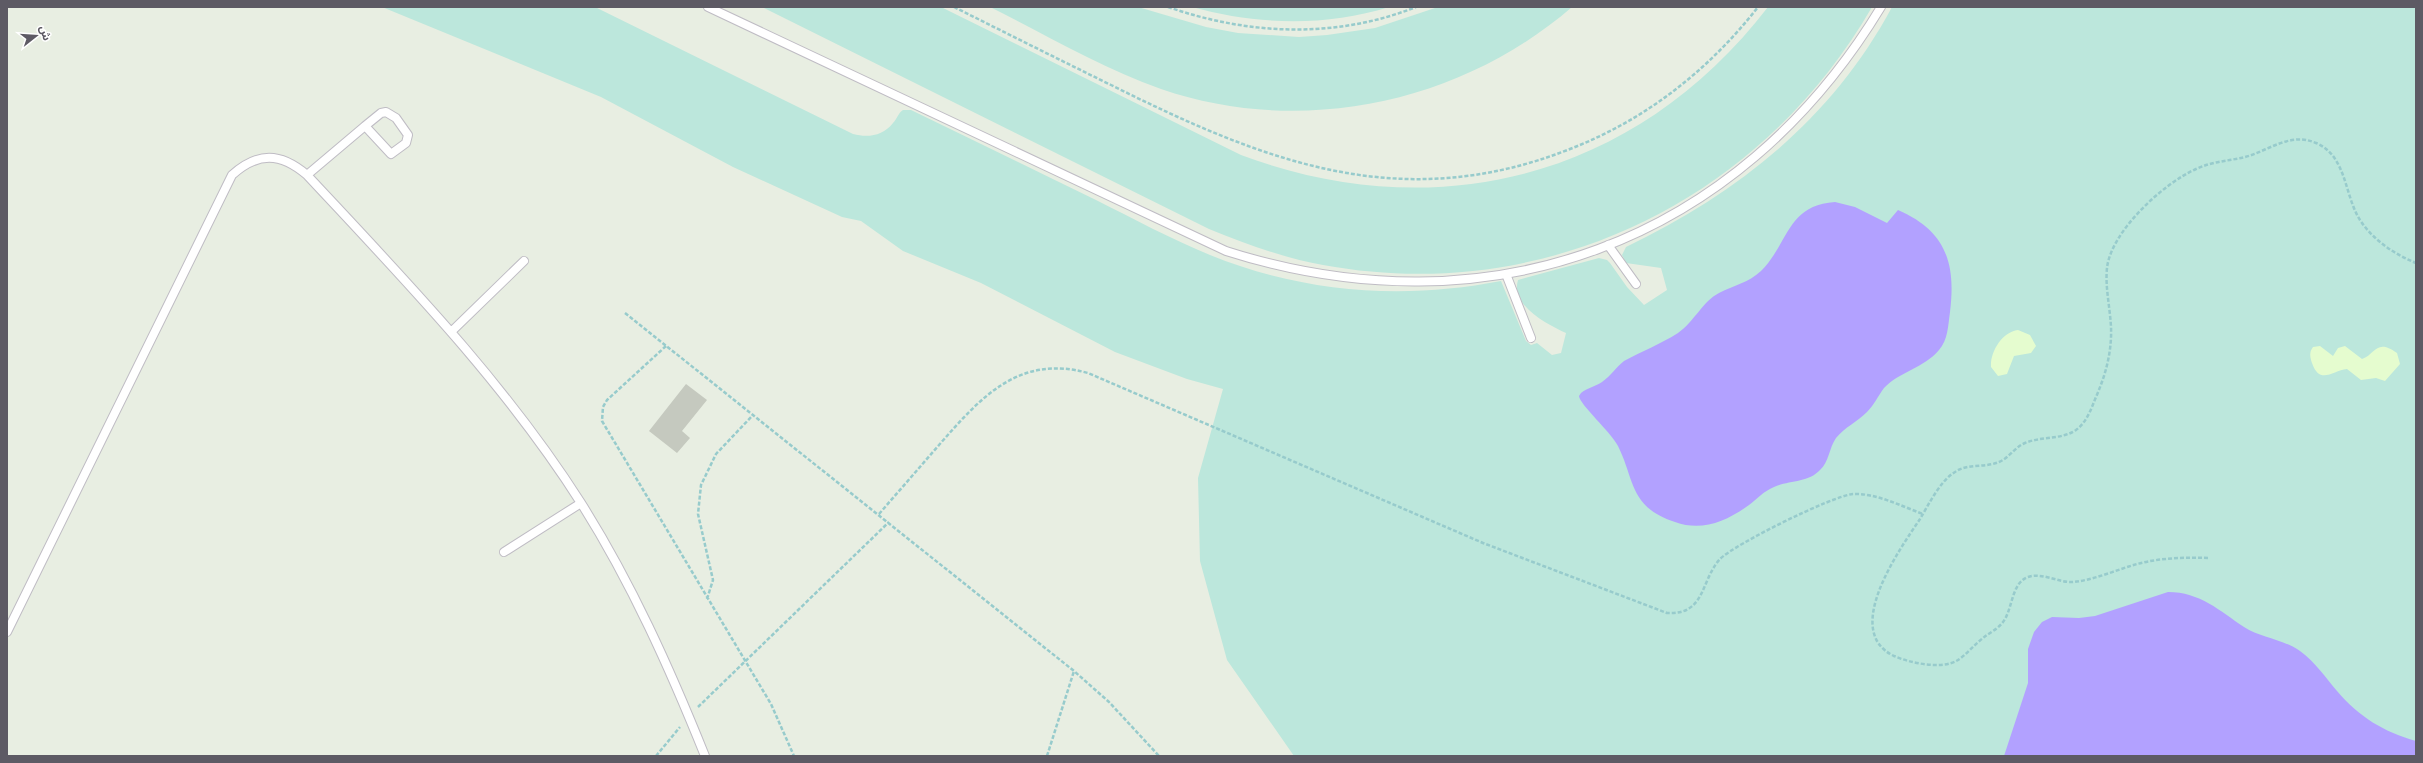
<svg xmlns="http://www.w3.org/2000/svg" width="2423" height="763" font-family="Overpass,'Noto Sans Arabic',sans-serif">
  <rect width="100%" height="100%" fill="#e8eee2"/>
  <path fill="#bce7dc" d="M382,7H595L853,134C868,138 883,136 893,123C897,119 898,113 903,110H911C973,140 1034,170 1096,200C1134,219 1171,239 1210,255C1303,293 1403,300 1501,281L1526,341L1531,345L1537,343L1552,355L1561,353L1566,333C1549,325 1510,306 1518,280L1599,258L1607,260L1610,263L1627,287L1644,305L1667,290L1661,268L1626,263L1622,255L1626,247C1738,193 1832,119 1892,7H2416V756H1294L1227,660L1200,561L1198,478L1223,389L1187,379L1115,352L981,283L903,251L861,221L842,217L733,167L601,97Z
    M762,7H941L1241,155C1439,229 1638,176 1768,7H1872C1760,201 1545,306 1323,265C1284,258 1246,244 1209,229Z
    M990,7H1138L1206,27L1238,33L1299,37L1327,35L1375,28L1438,7H1572C1460,104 1301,137 1161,89C1102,68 1046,35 990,7Z
    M1192,7H1389C1325,27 1257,25 1192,7Z"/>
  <path fill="#e5fccf" d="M2018,330L2030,335L2036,346L2031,353L2014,356L2007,374L1998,376L1991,367C1990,352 2002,332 2018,330Z
    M2320,346L2333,356L2338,348L2345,346L2362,359C2376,354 2376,338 2397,353L2400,364L2385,381L2376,378L2361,380L2347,369C2333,370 2320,386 2312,363C2310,357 2309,352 2313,347Z"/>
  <path fill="#b2a1ff" d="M1835,202L1855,207L1887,223L1898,210C1946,231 1956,263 1950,312C1948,326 1948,340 1939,350C1924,368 1899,372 1884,388C1878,396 1874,405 1867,412C1857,422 1845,427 1836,438C1829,448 1829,462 1820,470C1808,483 1789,480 1774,487C1764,491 1757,499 1749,505C1727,521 1702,532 1675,522C1629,507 1635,480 1618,446C1611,432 1580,405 1579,396L1581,393C1587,388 1596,386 1602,382C1611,376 1616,367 1624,361C1642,351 1661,344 1678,333C1694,322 1703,301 1719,293C1734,285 1748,283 1761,271C1789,243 1787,205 1835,202Z
    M2168,592C2200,592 2220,611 2244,627C2261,638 2283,639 2300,651C2316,663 2325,677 2337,691C2359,717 2384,732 2416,741V756H2004L2028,683V649L2034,632L2042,622L2052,617L2079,618L2095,616Z"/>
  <path fill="#c5c9bf" d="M686,384L707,400L682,431L690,438L677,453L649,431Z"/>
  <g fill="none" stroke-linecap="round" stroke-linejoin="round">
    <defs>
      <path id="service" d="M708,7L1226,251C1489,335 1738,243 1881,7
        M386,112L396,118L408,135L406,143L391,154L365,126L381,113Z
        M307,175L365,126
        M1608,245L1636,284
        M1506,274L1531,338
        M452,331L524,261
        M504,552L581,503
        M7,632L232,175C258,152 280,152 307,175C404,279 504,382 581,503C631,582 670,669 705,756"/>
    </defs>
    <use href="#service" stroke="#bfbcc4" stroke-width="10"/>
    <path stroke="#97cbcc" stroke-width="2.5" stroke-dasharray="4 2" stroke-linecap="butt" d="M954,7C1006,33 1058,59 1111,85C1264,161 1400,216 1570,149C1645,120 1708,71 1758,7
      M1168,7C1249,35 1335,39 1416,7
      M625,313L1074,671L1109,702L1159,756
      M666,346L607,400L603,407L602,421L771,704L794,756
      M879,514C899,491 919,468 939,445C981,397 1019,354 1088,373L1483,543L1667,613C1706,615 1700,581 1720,559C1735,544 1832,496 1853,494C1876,493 1901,506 1923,514
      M2208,558C2184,557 2160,558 2137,564C2116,570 2094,580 2073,582C2059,583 2042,572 2028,577C2011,583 2013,609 2003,622C1998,629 1989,633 1983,638C1974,645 1967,654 1958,660C1942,670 1910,663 1894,656C1841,631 1900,549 1920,519C1929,504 1940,481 1955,472C1968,463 1985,468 1999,462C2009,458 2015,447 2025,443C2042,436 2061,440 2076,430C2087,422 2091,409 2096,397C2106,374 2112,351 2111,327C2110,307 2105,287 2107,268C2111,231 2164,183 2196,169C2211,162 2226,161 2241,158C2266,153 2289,131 2316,143C2347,156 2344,195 2360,220C2373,240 2394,254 2416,263
      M707,599L713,580L698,514L701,485L716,454L753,415
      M698,707L889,522
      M656,756L680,727
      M1047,756L1074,671"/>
    <use href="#service" stroke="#fff" stroke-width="8"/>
  </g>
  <rect width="2423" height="763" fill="none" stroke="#5d5a64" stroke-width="16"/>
  <g transform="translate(36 36) rotate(73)" stroke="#ffffff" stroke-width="3" paint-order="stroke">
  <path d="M0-3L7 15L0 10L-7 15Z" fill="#5d5a64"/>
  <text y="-6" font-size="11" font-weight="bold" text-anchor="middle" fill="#5d5a64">ش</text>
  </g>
</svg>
